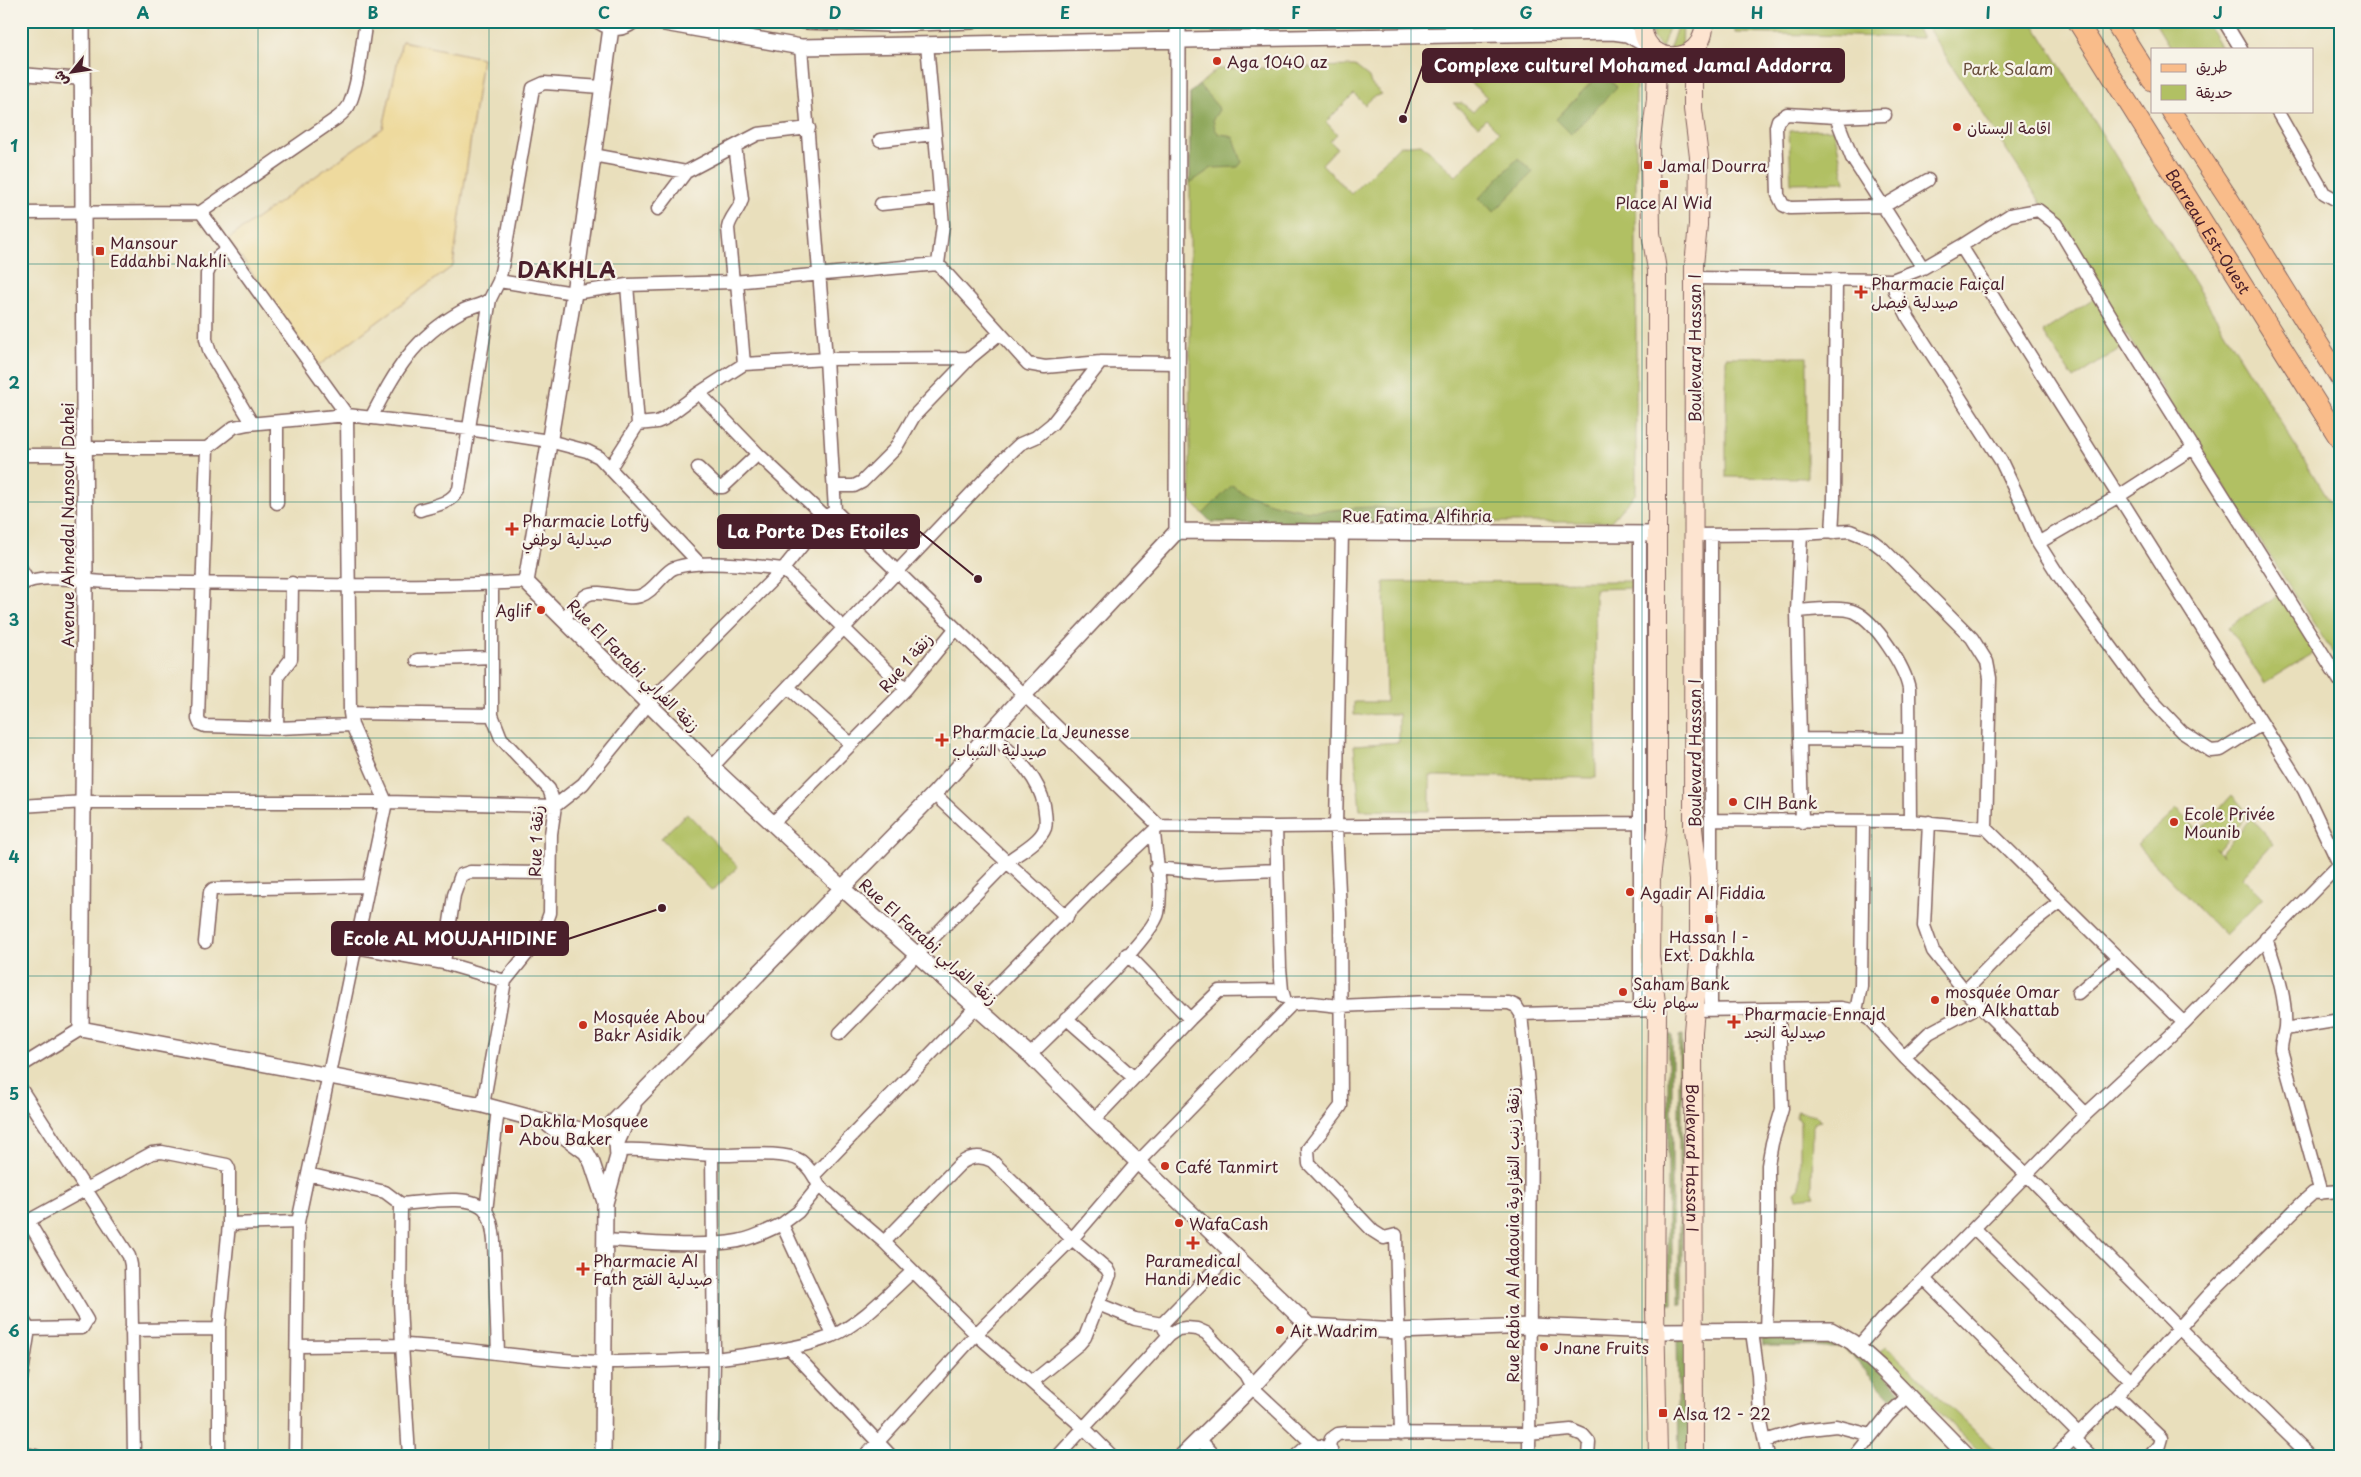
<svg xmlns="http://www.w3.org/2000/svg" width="2361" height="1477" font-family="'Playpen Sans','Playpen Sans Arabic',sans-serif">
  <rect width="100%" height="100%" fill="#f7f3e8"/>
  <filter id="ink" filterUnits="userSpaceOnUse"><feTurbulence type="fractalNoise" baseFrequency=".02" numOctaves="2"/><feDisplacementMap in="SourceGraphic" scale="10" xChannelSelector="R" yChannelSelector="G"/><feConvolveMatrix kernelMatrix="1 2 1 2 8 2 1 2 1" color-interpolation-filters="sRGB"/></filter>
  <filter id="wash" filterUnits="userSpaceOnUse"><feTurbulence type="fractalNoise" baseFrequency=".0096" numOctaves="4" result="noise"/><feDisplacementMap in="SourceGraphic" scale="20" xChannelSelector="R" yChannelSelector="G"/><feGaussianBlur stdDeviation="1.12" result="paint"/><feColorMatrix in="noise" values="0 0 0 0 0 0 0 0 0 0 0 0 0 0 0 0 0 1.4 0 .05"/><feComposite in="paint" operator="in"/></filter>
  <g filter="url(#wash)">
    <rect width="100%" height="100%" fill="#e9dfbc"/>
    <path fill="#b1c063" stroke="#7e7047" d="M1650,21H1671L1662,48L1653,38Z
      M1679,21H1683L1682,49L1669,50Z
      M1735,21H1912L1922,38L1735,33Z
      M1923,21H2032L2340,518V664Z
      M2154,21H2205L2222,49H2171Z
      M1620,59L1636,74V493L1610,522H1211L1190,500V93L1217,69L1355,66L1369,77L1371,84L1382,94L1373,97L1365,105L1354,94L1326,122L1337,134L1330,141L1337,148L1322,164L1351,194L1399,146L1421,144L1456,176L1499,132L1486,119L1478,126L1453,103H1462L1473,112L1487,97L1466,79L1443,80L1442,75L1453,63Z
      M1834,129L1845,182L1791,183L1789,131Z
      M2094,298L2125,345L2074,379L2043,332Z
      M1726,357H1807V478L1726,477Z
      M1634,581L1635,588L1595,589L1596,778L1430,776V811L1360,810L1354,745L1399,742V714L1354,715V702H1386L1384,582Z
      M2280,594L2316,651L2264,683L2228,627Z
      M2232,795L2249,814L2218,850L2214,847L2224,857L2221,853L2251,818L2273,843L2242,877L2263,898L2225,936L2137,845L2177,809L2199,832Z
      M687,813L738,867L712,891L661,838Z
      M1797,1111L1816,1115L1821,1120L1813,1124L1812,1189L1815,1196L1797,1198L1795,1192L1800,1187V1122L1796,1117Z
      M1886,1346L2001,1456H1983L1879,1353Z"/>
    <path fill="#8ca659" stroke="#6b6242" d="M1601,72L1617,87L1571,134L1556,119Z
      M1199,85L1218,107L1219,110L1213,119L1215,129L1219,134L1228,135L1234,138L1242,162L1238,167L1212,168L1190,183V93Z
      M1518,158L1533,172L1494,212L1479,198Z
      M1232,485C1248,499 1294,511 1315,511C1334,511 1353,507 1372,507C1386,507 1401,512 1414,510C1436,508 1458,502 1477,516L1472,523L1211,522L1203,514Z
      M1668,1035H1672V1304H1668Z
      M1682,1035V1304H1679V1036Z
      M1847,1336L1905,1395L1895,1402L1843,1347L1763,1346L1762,1338Z
      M1690,1337L1691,1456H1679L1677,1338Z"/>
    <path fill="#eeda9e" stroke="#9c7c64" d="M402,41L482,58L453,266L318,366L228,239L383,128Z"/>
  </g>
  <g filter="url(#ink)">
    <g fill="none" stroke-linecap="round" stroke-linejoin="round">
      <defs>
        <path id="minor" d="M2224,21L2241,49
          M2338,21L2340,24
          M927,44L943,225L938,264L1028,364L1045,367L1101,362L1178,363
          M21,74L83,79
          M2277,111L2324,193L2340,202
          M1836,117L1885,115
          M880,140L934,134
          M593,155L686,172
          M881,204L941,198
          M658,209L686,172L735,146
          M21,213L201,212
          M1961,246L2010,215L2038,210L2056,224L2117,326L2340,681
          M228,250C217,256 212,261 207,274L206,339L210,353L252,423
          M1923,268L1852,158L1836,117L1787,114L1778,120L1776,127L1778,195L1783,205L1790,208L1884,206L1928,180
          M1694,278L1892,280L1923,268L1961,246L2304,790L2340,866
          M1892,280L1895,291L1909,319L2001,461L2023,507L2038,543L2059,576L2145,693L2182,732L2211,751L2221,750L2262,724
          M499,281L574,293L627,285L733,282L938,264
          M733,282L728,228C730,216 740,210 742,199L735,146L758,134L809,128
          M744,364L826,359L970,358
          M699,393L744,364L737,282
          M371,418C396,370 413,338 462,311C471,306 482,306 490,299
          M638,424L657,422L664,419L699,393L758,454L825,517
          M85,448H207L234,427L248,424L347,415L468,429L549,441L587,451L599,457L700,564
          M207,448L198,719L200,724L205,726L277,728L352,725
          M21,455H85
          M610,468L638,424L627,285
          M698,468L718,487H723L758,454
          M835,486H854L862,482L895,449L914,416L970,358L999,334
          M277,503V422
          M420,510C436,505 450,504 459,489L490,299L499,281L503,262L533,88L544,83L602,87
          M835,511L1159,826
          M1342,532L1336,827L1340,913L1341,1106L1308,1149L1309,1164L1373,1231L1384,1238L1396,1235L1401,1434
          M1832,533L1834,498L1836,280
          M1801,534L1797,611L1802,822
          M1694,535L1801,534L1850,531L1870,539L1883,549L1972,638L1987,662L1990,678L1986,828
          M2038,543L2119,496L2193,448
          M21,569L28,580
          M21,585C40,572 86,582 110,582C249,583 388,589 526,582
          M1797,611C1811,610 1843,606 1855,612C1876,622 1905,667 1909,689L1910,821
          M563,619C570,612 578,600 587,595C600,588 624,601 640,596C653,592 661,576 672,569C693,558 758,566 783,569L906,689
          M417,660L492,657
          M788,687L851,744
          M350,713L492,715
          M277,728L278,676L291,659L292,583
          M1800,739L1909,740
          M712,767L1004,459L1020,444L1036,437L1052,424L1101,362
          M934,794L1007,862C1018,853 1040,842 1045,828C1047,821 1045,813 1044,805C1038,774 1012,754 990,732
          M21,806L85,802H386L555,806L583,784L649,703L783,569L825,517L835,511L826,359L801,47
          M1711,820L1910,821L1986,828L2184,1023
          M1929,822L1924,926L1933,951L1965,991L2086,1114
          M773,823L906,689L955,629
          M1276,827L1280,968L1282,990L1284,997
          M1156,868L1210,873L1277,870
          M2266,938C2275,966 2287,997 2285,1027C2284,1035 2281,1041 2281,1050L2321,1193
          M205,942L210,892L213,889L368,886
          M356,947L444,963L505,981
          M1127,954L1190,1019L1219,991L1282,990
          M444,963L454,895L461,875L470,872L549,873
          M1965,991L2029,926L2060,902
          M2078,993L2118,958
          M1640,1010V533
          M1693,1010L1841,1008L1856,1011L1869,1019L1904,1057L2027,1175L2180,1329L2310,1456
          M1711,1010V536
          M1856,1011L1861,986L1863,823
          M1521,1014L1531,1114L1529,1456
          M1066,1018L1133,1077
          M2285,1029L2340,1020
          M839,1034L1007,862L1067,917
          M1030,1055C1052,1033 1154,937 1158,913C1163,889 1156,858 1154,833
          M1904,1057L1929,1033L1979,1006
          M21,1066L81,1029
          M21,1089L129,1256L131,1265L134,1456
          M483,1105L505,981L542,935L550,913L551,834L555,806L549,789L501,738L492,715V584
          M1094,1120L1190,1019
          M620,1150C651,1148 681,1154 712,1155C734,1156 784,1150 801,1161C809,1167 815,1177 819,1186L884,1242L976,1334L1085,1429L1112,1456
          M712,1155L714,1359C753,1353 795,1351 832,1336C863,1322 889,1293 913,1271
          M308,1174L385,1192L401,1204L400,1303L402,1345C470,1347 536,1361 604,1362C640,1362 678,1360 714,1359L712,1456
          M814,1175L976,1007L1099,882L1159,826L1276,827L1638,823
          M819,1186L798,1212L782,1224L833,1335
          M401,1204C422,1203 473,1192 486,1211C492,1220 493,1231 494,1241L498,1353
          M486,1211L498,1109
          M229,1224L298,1222
          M1974,1228L2131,1381
          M605,1240C646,1242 698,1248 738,1241C754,1238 767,1231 782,1224
          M884,1242L960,1164C970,1156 981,1155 992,1161L1072,1239L1107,1269L1110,1275L1098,1304
          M1924,1279L2079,1434
          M21,1317L29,1329L21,1379
          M29,1329L82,1328L87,1320L28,1221L152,1153L162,1152L227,1165L229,1169V1224L219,1329L131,1330
          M219,1329V1456
          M1165,1330L1162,1324L1232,1252
          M1752,1332L1758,1374L1760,1418L1768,1456
          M1766,1332L1768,1266V1165L1772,1143L1782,1109L1779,1009
          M297,1346L402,1345L409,1456
          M789,1348L891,1456
          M1857,1348L1883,1318L1924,1279L2086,1114L2184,1023L2340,864
          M1032,1382L1079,1344L1085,1337L1098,1304L1135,1319L1162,1324
          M2117,1396L2161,1438L2159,1445L2150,1456
          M1199,1439L1215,1456
          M2074,1439L2091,1456
          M1765,1441L1801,1430L1836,1426L1871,1435
          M21,1453L36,1456
          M295,1456L298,1222L386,802L352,725L350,713L347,415L201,212L337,118C342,114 348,109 350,103C360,78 361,48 366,21
          M865,1456L976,1334L1072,1239L1138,1162L1292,1004L1312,1003L1339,1006L1430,1002L1509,1003L1516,1006L1521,1014L1657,1010
          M1058,1456L1169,1335L1178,1329L1186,1328L1197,1329L1206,1333L1245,1374L1252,1387L1315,1446
          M1296,1456L1305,1448L1320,1446
          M1333,1456L1329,1445L1331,1439L1338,1434L1347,1433L1528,1434L1571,1430L1583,1435L1589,1442L1588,1456
          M1855,1456L1888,1415L1907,1397
          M2056,1456L2131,1381L2208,1296L2303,1202L2313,1193L2340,1191"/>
        <path id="tertiary" d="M82,21L85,582L81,1029L483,1105L543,1121L597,1134H609L617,1142L618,1156L605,1203L603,1456
          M599,21C611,29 622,30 633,21
          M653,21L801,47L1613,32L1627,34L1652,48
          M804,21L889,24L972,21
          M611,28L574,293L526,582L712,767L843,889L1030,1055L1094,1120L1309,1326
          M1177,531L1657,534
          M549,1125L586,1152L592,1163L605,1202
          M603,1133L934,794L1025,694L1177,531L1178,21
          M617,1142L633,1106
          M1309,1326L1398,1331L1531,1326L1655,1331L1831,1330L1852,1342L1883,1370L1967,1456
          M1182,1456L1252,1387L1309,1326"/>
        <g id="secondary">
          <path d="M1643,21C1638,67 1707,69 1704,21"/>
          <path id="s1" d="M1693,50V109L1699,157L1698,225L1694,265L1693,829L1699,879V961L1693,1032L1694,1456"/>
          <path d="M1657,52L1656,99L1650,147L1651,233L1657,270V828L1651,878L1650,956L1657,1010L1655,1308L1658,1456"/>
        </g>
        <g id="primary">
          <path id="s2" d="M2077,21L2340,440"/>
          <path d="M2114,21L2152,81"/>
          <path d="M2171,111L2227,196L2340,378"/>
        </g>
      </defs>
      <use href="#minor" stroke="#82625e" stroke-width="15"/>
      <use href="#tertiary" stroke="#82625e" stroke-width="18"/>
      <use href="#secondary" stroke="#82625e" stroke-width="20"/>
      <use href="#primary" stroke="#82625e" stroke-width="21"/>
      <use href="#minor" stroke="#fff" stroke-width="12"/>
      <use href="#tertiary" stroke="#fff" stroke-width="15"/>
      <use href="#secondary" stroke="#fde4d0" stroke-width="18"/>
      <use href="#primary" stroke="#f9bc8a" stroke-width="19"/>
    </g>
  </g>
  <path fill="none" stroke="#0f766e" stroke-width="1" stroke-opacity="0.55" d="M258,21V1456M489,21V1456M719,21V1456M950,21V1456M1180,21V1456M1411,21V1456M1642,21V1456M1872,21V1456M2103,21V1456M21,264H2340M21,502H2340M21,738H2340M21,976H2340M21,1212H2340"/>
  <g fill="#c8321e" stroke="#f7f3e8" stroke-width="2">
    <circle cx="1217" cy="61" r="5"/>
    <circle cx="1957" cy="127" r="5"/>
    <rect x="1643" y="160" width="10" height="10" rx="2.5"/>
    <rect x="1659" y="179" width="10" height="10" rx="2.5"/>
    <rect x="95" y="246" width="10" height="10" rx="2.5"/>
    <path d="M1858.5 284.5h5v5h5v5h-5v5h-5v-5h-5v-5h5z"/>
    <path d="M509.5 521.5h5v5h5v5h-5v5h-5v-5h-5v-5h5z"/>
    <circle cx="541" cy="610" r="5"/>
    <path d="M939.5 732.5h5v5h5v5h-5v5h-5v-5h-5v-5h5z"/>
    <circle cx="1733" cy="802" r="5"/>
    <circle cx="2174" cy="822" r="5"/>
    <circle cx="1630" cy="892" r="5"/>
    <rect x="1704" y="914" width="10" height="10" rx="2.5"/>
    <circle cx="1623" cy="992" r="5"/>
    <circle cx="1935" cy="1000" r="5"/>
    <path d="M1731.5 1014.5h5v5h5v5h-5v5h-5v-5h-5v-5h5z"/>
    <circle cx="583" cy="1025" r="5"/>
    <rect x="504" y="1124" width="10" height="10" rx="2.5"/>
    <circle cx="1165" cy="1166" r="5"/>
    <circle cx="1179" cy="1223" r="5"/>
    <path d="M1190.5 1235.5h5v5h5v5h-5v5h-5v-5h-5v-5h5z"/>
    <path d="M580.5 1261.5h5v5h5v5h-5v5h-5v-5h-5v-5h5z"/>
    <circle cx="1280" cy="1330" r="5"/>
    <circle cx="1544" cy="1347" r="5"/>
    <rect x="1658" y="1408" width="10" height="10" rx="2.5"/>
  </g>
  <g text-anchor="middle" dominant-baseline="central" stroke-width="4.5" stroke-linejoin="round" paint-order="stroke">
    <g font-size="16" fill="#4a1f2b" stroke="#f7f3e8" text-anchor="start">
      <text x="1227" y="61">Aga 1040 az</text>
      <text x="1967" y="127">اقامة البستان</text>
      <text x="1658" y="165">Jamal Dourra</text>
      <text x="1664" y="202" text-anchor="middle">Place Al Wid</text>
      <text x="110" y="242">Mansour<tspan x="110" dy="18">Eddahbi Nakhli</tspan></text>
      <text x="1871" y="283">Pharmacie Faiçal<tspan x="1871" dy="18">صيدلية فيصل</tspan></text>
      <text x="522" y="520">Pharmacie Lotfy<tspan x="522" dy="18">صيدلية لوطفي</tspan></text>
      <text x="531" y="610" text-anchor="end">Aglif</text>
      <text x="952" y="731">Pharmacie La Jeunesse<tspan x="952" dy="18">صيدلية الشباب</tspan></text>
      <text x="1743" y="802">CIH Bank</text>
      <text x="2184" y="813">Ecole Privée<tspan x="2184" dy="18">Mounib</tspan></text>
      <text x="1640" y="892">Agadir Al Fiddia</text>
      <text x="1709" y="936" text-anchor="middle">Hassan I -<tspan x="1709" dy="18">Ext. Dakhla</tspan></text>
      <text x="1633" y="983">Saham Bank<tspan x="1633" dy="18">سهام بنك</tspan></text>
      <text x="1945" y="991">mosquée Omar<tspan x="1945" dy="18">Iben Alkhattab</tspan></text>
      <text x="1744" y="1013">Pharmacie Ennajd<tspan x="1744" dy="18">صيدلية النجد</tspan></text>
      <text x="593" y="1016">Mosquée Abou<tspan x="593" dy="18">Bakr Asidik</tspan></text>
      <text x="519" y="1120">Dakhla Mosquee<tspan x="519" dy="18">Abou Baker</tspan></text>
      <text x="1175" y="1166">Café Tanmirt</text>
      <text x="1189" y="1223">WafaCash</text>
      <text x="593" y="1260">Pharmacie Al<tspan x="593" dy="18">Fath صيدلية الفتح</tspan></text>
      <text x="1193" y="1260" text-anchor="middle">Paramedical<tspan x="1193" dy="18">Handi Medic</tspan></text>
      <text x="1290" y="1330">Ait Wadrim</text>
      <text x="1554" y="1347">Jnane Fruits</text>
      <text x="1673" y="1413">Alsa 12 - 22</text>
    </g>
    <g font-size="16" fill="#694f3c" stroke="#f7f3e8">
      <text x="2008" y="68">Park Salam</text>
    </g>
    <g font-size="16" fill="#4a1f2b" stroke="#f7f3e8">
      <text stroke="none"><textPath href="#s2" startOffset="248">Barreau Est-Ouest</textPath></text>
      <text transform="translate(1694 348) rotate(-90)">Boulevard Hassan I</text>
      <text x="1417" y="515">Rue Fatima Alfihria</text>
      <text transform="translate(67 525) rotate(-90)">Avenue Ahnedal Nansour Dahei</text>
      <text transform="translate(905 662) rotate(-49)">Rue 1 زنقة</text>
      <text transform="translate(634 665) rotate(45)">Rue El Farabi زنقة الفرابي</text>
      <text transform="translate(1694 753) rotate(-90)">Boulevard Hassan I</text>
      <text transform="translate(535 841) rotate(-88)">Rue 1 زنقة</text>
      <text transform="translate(929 941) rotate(42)">Rue El Farabi زنقة الفرابي</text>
      <text stroke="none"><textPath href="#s1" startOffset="1109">Boulevard Hassan I</textPath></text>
      <text transform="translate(1512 1235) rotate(-90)">Rue Rabia Al Adaouia زنقة زينب النفزاوية</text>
    </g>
    <g font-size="21" font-weight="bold" letter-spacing="1" fill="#4a1f2b" stroke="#f7f3e8">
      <text x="567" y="269">DAKHLA</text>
    </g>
  </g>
  <path fill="none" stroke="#4a1f2b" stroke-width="2" d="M1403 119L1423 65M978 579L919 531M662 908L568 939"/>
  <g fill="#4a1f2b" stroke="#f7f3e8" stroke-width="2">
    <circle cx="1403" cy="119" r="5"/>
    <circle cx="978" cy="579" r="5"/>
    <circle cx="662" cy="908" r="5"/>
  </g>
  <g fill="#4a1f2b" stroke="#4a1f2b" stroke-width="2">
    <rect x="1423" y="49" width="421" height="33" rx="5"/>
    <rect x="718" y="515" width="201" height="33" rx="5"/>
    <rect x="332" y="922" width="236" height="33" rx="5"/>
  </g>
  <g font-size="18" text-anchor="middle" font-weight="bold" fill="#fff">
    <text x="1633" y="72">Complexe culturel Mohamed Jamal Addorra</text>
    <text x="818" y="538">La Porte Des Etoiles</text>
    <text x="450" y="945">Ecole AL MOUJAHIDINE</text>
  </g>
  <rect width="2361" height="1477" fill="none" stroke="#f7f3e8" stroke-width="55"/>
  <rect x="2151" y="48" width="162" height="65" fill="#f7f3e8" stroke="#b29e9c"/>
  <rect x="2161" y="64" width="25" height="8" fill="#f9bc8a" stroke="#b29e9c"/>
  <text x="2196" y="72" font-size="15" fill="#4a1f2b">طريق</text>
  <rect x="2161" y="85" width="25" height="15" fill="#b1c063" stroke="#b29e9c"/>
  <text x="2196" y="98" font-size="15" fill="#4a1f2b">حديقة</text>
  <g transform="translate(72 72) rotate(240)" stroke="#f7f3e8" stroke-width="4" paint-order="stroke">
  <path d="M0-4L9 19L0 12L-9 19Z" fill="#4a1f2b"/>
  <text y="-8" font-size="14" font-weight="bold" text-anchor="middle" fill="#4a1f2b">ش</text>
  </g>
  <rect x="28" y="28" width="2306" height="1422" fill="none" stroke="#0f766e" stroke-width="2"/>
  <g font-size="16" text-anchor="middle" font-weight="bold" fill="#0f766e">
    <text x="143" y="19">A</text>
    <text x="373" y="19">B</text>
    <text x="604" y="19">C</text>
    <text x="835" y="19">D</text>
    <text x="1065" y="19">E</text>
    <text x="1296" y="19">F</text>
    <text x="1526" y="19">G</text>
    <text x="1757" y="19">H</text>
    <text x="1988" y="19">I</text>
    <text x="2218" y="19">J</text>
    <text x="14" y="152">1</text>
    <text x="14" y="389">2</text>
    <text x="14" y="626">3</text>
    <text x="14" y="863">4</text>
    <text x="14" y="1100">5</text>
    <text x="14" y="1337">6</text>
  </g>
</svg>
